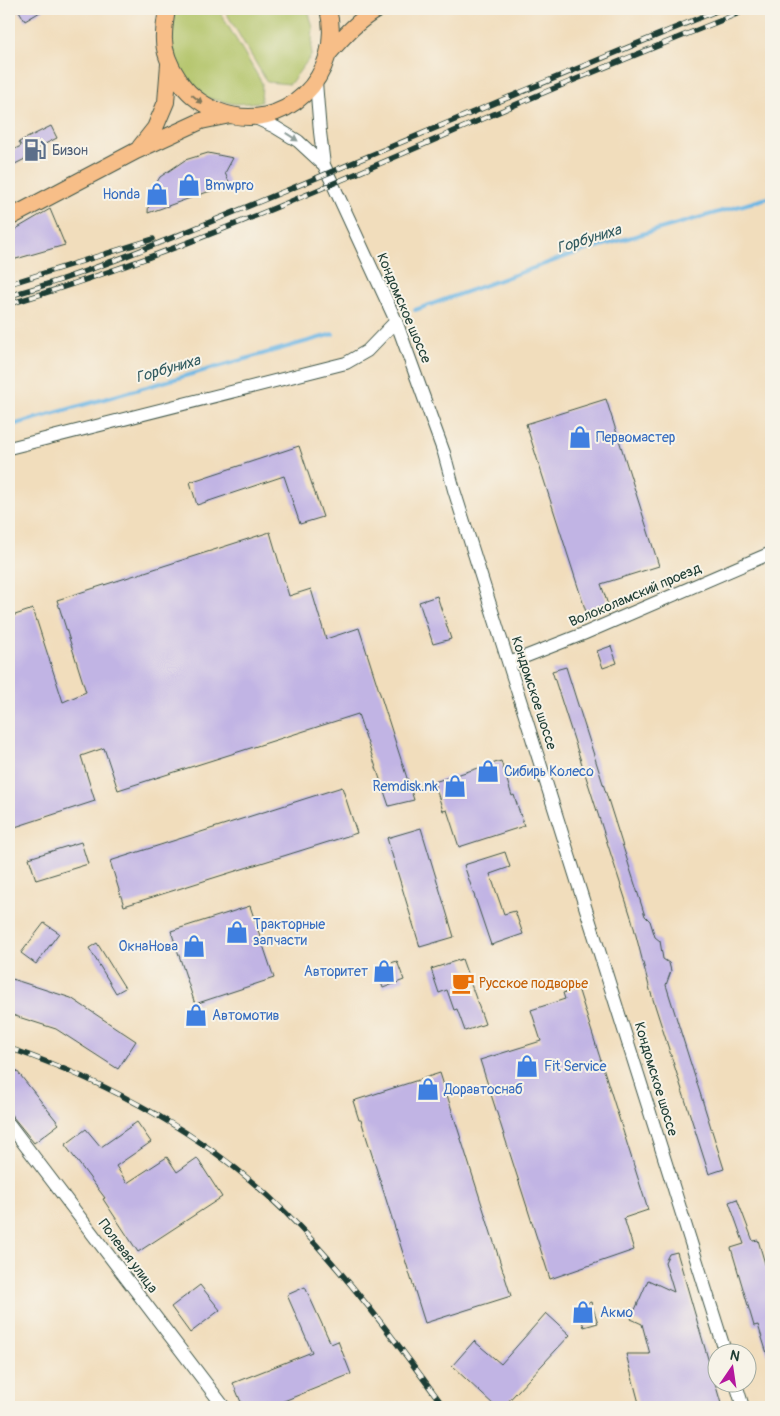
<svg xmlns="http://www.w3.org/2000/svg" width="780" height="1416" font-family="Pangolin,sans-serif">
  <rect width="100%" height="100%" fill="#f7f3e8"/>
  <filter id="ink" filterUnits="userSpaceOnUse"><feTurbulence type="fractalNoise" baseFrequency=".02" numOctaves="2"/><feDisplacementMap in="SourceGraphic" scale="10" xChannelSelector="R" yChannelSelector="G"/><feConvolveMatrix kernelMatrix="1 2 1 2 8 2 1 2 1" color-interpolation-filters="sRGB"/></filter>
  <filter id="wash" filterUnits="userSpaceOnUse"><feTurbulence type="fractalNoise" baseFrequency=".0096" numOctaves="4" result="noise"/><feDisplacementMap in="SourceGraphic" scale="20" xChannelSelector="R" yChannelSelector="G"/><feGaussianBlur stdDeviation="1.12" result="paint"/><feColorMatrix in="noise" values="0 0 0 0 0 0 0 0 0 0 0 0 0 0 0 0 0 1.4 0 .05"/><feComposite in="paint" operator="in"/></filter>
  <g filter="url(#wash)">
    <rect width="100%" height="100%" fill="#f1ddbc"/>
    <path fill="#b1c366" stroke="#68804d" d="M175,9H218L262,83L261,102L235,104L207,98L183,77L172,50V21Z
      M224,9H308L313,28L311,56L290,84L267,82Z"/>
    <g fill="none" stroke-linecap="round" stroke-linejoin="round">
      <path stroke="#6cb6e4" stroke-width="4" d="M415,310L573,254L771,197
        M9,426L333,334"/>
    </g>
    <g id="blocks">
      <path fill="#c1b4e4" d="M18,9H45L25,21Z
        M51,126L57,138L25,154L27,158L9,167V152L21,146L19,142Z
        M208,153L233,158L225,173L230,184L148,213L149,195L160,177L185,160Z
        M50,209L65,245L9,261V233Z
        M606,399L659,566L601,584L608,605L586,612L526,424Z
        M299,446L323,517L300,524L284,476L197,505L190,482Z
        M270,532L289,596L311,589L326,639L359,628L414,800L389,806L358,714L118,790L104,748L81,756L95,801L9,829V617L33,609L63,702L86,692L57,600Z
        M437,596L451,639L433,644L419,602Z
        M611,646L617,663L603,668L597,651Z
        M566,667L645,916L650,921L655,937L660,941L663,959L669,963L671,971L666,985L724,1169L709,1174L650,990L632,920L552,671Z
        M501,761L512,796L514,795L524,826L459,847L447,810L443,811L434,782Z
        M342,787L357,833L124,906L110,861Z
        M421,828L454,937L420,947L387,838Z
        M81,842L88,864L36,880L29,858Z
        M505,852L510,867L490,874L504,914L515,911L523,934L491,945L464,865Z
        M250,906L274,978L195,1004L171,931Z
        M44,923L59,933L36,964L21,953Z
        M97,943L125,988L116,993L89,948Z
        M462,959L485,1024L465,1031L457,1009L454,1010L447,990L439,993L431,969Z
        M397,961L404,980L383,988L376,968Z
        M9,978L71,998L136,1041L118,1069L56,1029L9,1014Z
        M578,988L648,1210L624,1218L634,1250L550,1279L480,1060L541,1041L531,1010L565,999L563,993Z
        M17,1071L59,1124L34,1143L9,1112V1078Z
        M440,1073L511,1296L425,1323L361,1120H359L353,1101Z
        M137,1122L151,1142L116,1166L127,1183L167,1157L177,1172L197,1158L222,1197L138,1252L103,1199L105,1198L65,1145L86,1129L101,1147Z
        M737,1199L753,1241L758,1240L771,1284V1360H769L758,1325L754,1326L731,1248L744,1244L729,1202Z
        M677,1252L722,1407H640L626,1354H650L642,1324L631,1319L648,1280L674,1292L665,1262L669,1254Z
        M200,1285L220,1310L190,1333L171,1307Z
        M305,1287L331,1344L338,1341L351,1374L269,1407H243L233,1383L312,1352L287,1295Z
        M591,1302L598,1323L584,1327L577,1307Z
        M546,1313L570,1335L503,1407H496L452,1366L474,1341L501,1364Z"/>
    </g>
  </g>
  <g filter="url(#ink)">
    <use href="#blocks" fill-opacity="0" stroke="#3e5548" stroke-width="1"/>
    <g fill="none" stroke-linecap="round" stroke-linejoin="round">
      <defs>
        <path id="minor" d="M316,82L320,132L324,165L396,321L444,453L454,490L726,1354
          M253,117L275,127L298,141L324,165
          M9,448L346,363L367,351L396,321
          M509,663L583,634L771,553
          M9,1124L224,1407
          M736,1384L743,1407"/>
        <path id="major" d="M167,9C166,17 164,26 164,35C163,50 170,66 178,78C187,94 201,104 218,111C284,137 345,75 328,9
          M329,53C344,36 358,20 378,9
          M140,147L155,128L166,102L169,64
          M9,218L136,151L201,121L230,115"/>
      </defs>
      <use href="#minor" stroke="#3e5548" stroke-width="14"/>
      <use href="#major" stroke="#3e5548" stroke-width="18"/>
      <use href="#minor" stroke="#fff" stroke-width="12"/>
      <use href="#major" stroke="#f7be88" stroke-width="16"/>
      <defs>
        <path id="rail" d="M9,284L153,239
          M9,296C106,268 197,227 290,189C434,129 577,68 721,9
          M9,304C178,254 339,181 501,111C583,75 666,43 749,9
          M9,1048C111,1083 210,1137 286,1213C345,1272 395,1340 444,1407"/>
      </defs>
      <use href="#rail" stroke="#1f3d34" stroke-width="5.5"/>
      <use href="#rail" stroke="#f7f3e8" stroke-width="4" stroke-dasharray="11" stroke-linecap="butt"/>
    </g>
    <defs><path id="oneway-solid" d="M-6-.8H1V-3.2L6.5 0L1 3.2V.8H-6Z" transform="scale(1.25)"/></defs>
    <use fill="#80775a" href="#oneway-solid" transform="translate(197 99) rotate(40)"/>
    <use fill="#8f9e9a" href="#oneway-solid" transform="translate(292 137) rotate(33)"/>
  </g>
  <defs>
    <symbol id="fuel-bare" viewBox="-9 -9 18 18"><path d="M-5.5-6h7V0h2V4h1.3V-2.5L3-4.5l.8-.8L6-3V5H2.5V1h-1V6h-7ZM-4.2-4.7v3.2H.2V-4.7Z" fill="#5c6f8a" stroke="#f7f3e8" stroke-width="2.5" paint-order="stroke"/></symbol>
    <symbol id="shop-bare" viewBox="-9 -9 18 18"><path d="M-5-2.5h2.3a2.7 3.5 0 0 1 5.4 0H5L5.5 6h-11ZM-1.5-2.5h3a1.5 2.3 0 0 0-3 0Z" fill="#3f7fe0" stroke="#f7f3e8" stroke-width="2.5" paint-order="stroke"/></symbol>
    <symbol id="cafe-bare" viewBox="-9 -9 18 18"><path d="M-5.5-4.5H6V0H3Q3 3.5 0 3.5H-2.5Q-5.5 3.5-5.5 0ZM3-3.2v2h1.7v-2ZM-6 4.5H4V6H-6Z" fill="#e8710a" stroke="#f7f3e8" stroke-width="2.5" paint-order="stroke"/></symbol>
  </defs>
  <g fill-rule="evenodd">
    <use href="#fuel-bare" x="19" y="134" width="32" height="32"/>
    <use href="#shop-bare" x="173" y="169" width="32" height="32"/>
    <use href="#shop-bare" x="141" y="178" width="32" height="32"/>
    <use href="#shop-bare" x="564" y="421" width="32" height="32"/>
    <use href="#shop-bare" x="472" y="755" width="32" height="32"/>
    <use href="#shop-bare" x="439" y="770" width="32" height="32"/>
    <use href="#shop-bare" x="221" y="916" width="32" height="32"/>
    <use href="#shop-bare" x="178" y="930" width="32" height="32"/>
    <use href="#shop-bare" x="368" y="955" width="32" height="32"/>
    <use href="#cafe-bare" x="447" y="967" width="32" height="32"/>
    <use href="#shop-bare" x="180" y="999" width="32" height="32"/>
    <use href="#shop-bare" x="511" y="1050" width="32" height="32"/>
    <use href="#shop-bare" x="412" y="1073" width="32" height="32"/>
    <use href="#shop-bare" x="567" y="1296" width="32" height="32"/>
  </g>
  <g text-anchor="middle" dominant-baseline="central" stroke-width="4" stroke-linejoin="round" paint-order="stroke">
    <g font-size="14" fill="#4e5e75" stroke="#f7f3e8" text-anchor="start">
      <text x="52" y="150">Бизон</text>
    </g>
    <g font-size="14" fill="#366cbe" stroke="#f7f3e8" text-anchor="start">
      <text x="205" y="185">Bmwpro</text>
      <text x="140" y="194" text-anchor="end">Honda</text>
      <text x="596" y="437">Первомастер</text>
      <text x="504" y="771">Сибирь Колесо</text>
      <text x="438" y="786" text-anchor="end">Remdisk.nk</text>
      <text x="253" y="924">Тракторные<tspan x="253" dy="16">запчасти</tspan></text>
      <text x="178" y="946" text-anchor="end">ОкнаНова</text>
      <text x="368" y="971" text-anchor="end">Авторитет</text>
      <text x="212" y="1015">Автомотив</text>
      <text x="544" y="1066">Fit Service</text>
      <text x="444" y="1089">Доравтоснаб</text>
      <text x="600" y="1312">Акмо</text>
    </g>
    <g font-size="14" fill="#1f3d34" stroke="#f7f3e8">
      <text transform="translate(404 308) rotate(67)">Кондомское шоссе</text>
      <text transform="translate(635 595) rotate(-23)">Волоколамский проезд</text>
      <text transform="translate(534 693) rotate(72)">Кондомское шоссе</text>
      <text transform="translate(656 1079) rotate(73)">Кондомское шоссе</text>
      <text transform="translate(128 1256) rotate(53)">Полевая улица</text>
    </g>
    <g font-size="14" fill="#c56008" stroke="#f7f3e8" text-anchor="start">
      <text x="479" y="983">Русское подворье</text>
    </g>
    <g font-size="15" font-style="italic" fill="#325b60" stroke="#f7f3e8">
      <text transform="translate(589 239) rotate(-17)">Горбуниха</text>
      <text transform="translate(168 369) rotate(-16)">Горбуниха</text>
    </g>
  </g>
  <rect width="780" height="1416" fill="none" stroke="#f7f3e8" stroke-width="30"/>
  <g transform="translate(732 1368) rotate(13)"><circle r="24" fill="#f7f3e8" stroke="#a1aaa0"/>
  <path d="M0-4L9 19L0 12L-9 19Z" fill="#b5179e"/>
  <text y="-8" font-size="14" font-weight="bold" text-anchor="middle" fill="#1f3d34">N</text>
  </g>
</svg>
